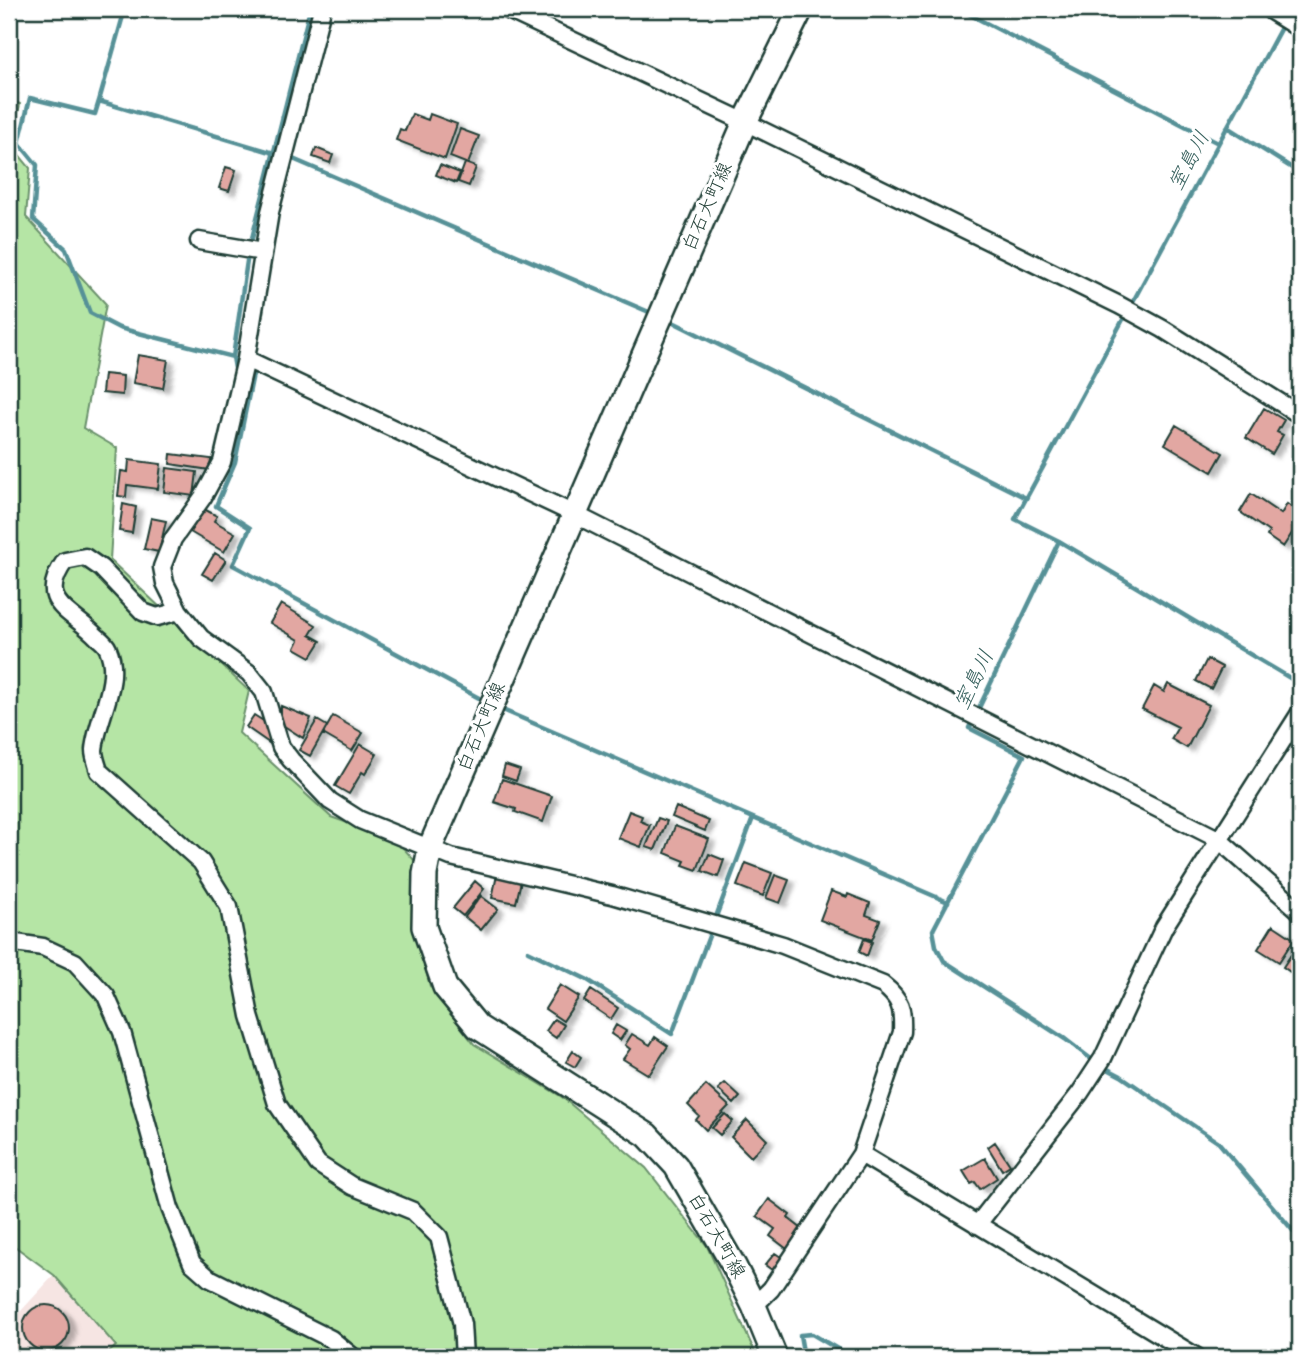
<svg xmlns="http://www.w3.org/2000/svg" width="1309" height="1366" font-family="Kalam,'Klee One',sans-serif">
  <defs>
    <filter id="shadow"><feDropShadow dx="6" dy="3.5" stdDeviation="2" flood-color="#0004"/></filter>
  </defs>
  <rect width="100%" height="100%" fill="#fff"/>
  <filter id="ink" filterUnits="userSpaceOnUse"><feTurbulence type="fractalNoise" baseFrequency=".0143" numOctaves="2"/><feDisplacementMap in="SourceGraphic" scale="14" xChannelSelector="R" yChannelSelector="G"/><feConvolveMatrix kernelMatrix="1 2 1 2 8 2 1 2 1" color-interpolation-filters="sRGB"/></filter>
  <g filter="url(#ink)">
    <path fill="#f6e5e3" d="M54,1275L117,1347L104,1357H17L9,1347V1324Z"/>
    <path fill="#b5e5a5" stroke="#6a916c" stroke-width="2" d="M9,99L20,104L11,145L30,168L26,217L106,304L83,428L117,448L110,560L249,691L239,733L331,817L396,840L416,862L413,925L430,986L474,1044L562,1097L646,1168L707,1246L757,1357H104L116,1346L54,1275L9,1242Z"/>
    <g fill="none" stroke-linecap="round" stroke-linejoin="round">
      <path stroke="#569197" stroke-width="4.5" d="M125,9L99,101L274,153
        M959,9L1218,143
        M99,101L95,114L30,98L19,143L37,165L33,219L66,249L90,313L119,328L233,357
        M1227,127L1300,173
        M293,159L649,312
        M250,246L310,9
        M1130,307L1291,9
        M675,323L1026,498
        M235,368L233,357L248,254
        M253,374L235,462L216,506L250,528L233,565L479,698
        M1059,541L1300,684
        M505,711L948,902
        M977,712L1059,541L1015,519L1126,314
        M973,719L969,728L1024,756L933,930L936,946L944,961L1065,1039L1095,1062
        M717,914L753,818
        M528,951L586,979L672,1034L709,936
        M1102,1066L1121,1076L1219,1143L1300,1239
        M804,1357L800,1335L812,1334L851,1357"/>
    </g>
    <path fill="#e2a7a2" stroke="#1f3d34" stroke-width="2" filter="url(#shadow)" d="M412,114L428,120L430,114L457,124L445,159L396,140L400,129L405,131Z
      M460,129L479,136L468,164L450,157Z
      M316,148L333,155L330,163L313,157Z
      M465,163L476,167L469,186L458,182Z
      M440,165L460,173L456,183L436,175Z
      M226,167L236,170L229,191L219,188Z
      M1300,337V356L1292,351Z
      M138,355L168,360L163,388L133,383Z
      M104,374L123,376L122,395L102,393Z
      M1264,408L1284,420L1277,432L1283,435L1272,454L1246,438Z
      M1176,425L1223,453L1212,472L1165,444Z
      M171,454L211,459L210,470L170,464Z
      M129,460L161,464L158,489L127,485L126,497L118,496L121,471L128,472Z
      M167,468L197,472L194,496L164,492Z
      M1251,494L1281,514L1287,504L1300,513V521L1283,547L1267,536L1269,532L1240,512Z
      M123,504L136,507L132,533L119,531Z
      M204,509L217,516L214,521L235,533L224,552L190,532Z
      M151,518L166,521L159,552L144,549Z
      M215,553L226,560L213,580L202,574Z
      M281,604L316,625L310,635L321,641L311,657L295,648L299,640L270,623Z
      M1207,659L1222,667L1211,689L1196,681Z
      M1168,684L1209,705L1187,748L1171,739L1178,727L1142,709L1154,686L1164,692Z
      M281,706L311,718L303,738L281,724Z
      M254,715L268,724L269,743L246,727Z
      M333,716L363,733L352,751L323,734Z
      M317,720L327,726L310,756L299,750Z
      M360,744L377,754L365,774L362,772L349,794L335,786Z
      M505,765L520,770L516,781L502,776Z
      M502,779L552,796L543,822L515,812L516,809L494,802Z
      M676,807L709,821L705,831L672,817Z
      M629,811L642,816L640,821L650,825L641,847L618,838Z
      M658,818L667,821L655,850L646,847Z
      M675,826L709,839L697,870L683,865L685,861L665,853Z
      M709,854L724,860L718,877L702,871Z
      M746,863L772,873L763,896L737,886Z
      M497,875L521,881L516,903L492,898Z
      M775,875L789,880L780,903L766,898Z
      M475,881L484,889L463,916L453,908Z
      M831,891L847,897L848,894L870,903L866,915L880,920L872,940L820,920Z
      M481,896L498,909L481,930L465,917Z
      M1273,925L1294,939L1279,962L1258,949Z
      M864,939L872,942L867,956L859,952Z
      M1298,944L1300,963L1293,974L1283,967Z
      M560,985L579,997L563,1021L545,1009Z
      M591,990L618,1008L611,1019L584,1001Z
      M554,1019L564,1025L556,1038L546,1031Z
      M616,1025L626,1031L620,1040L611,1034Z
      M632,1034L650,1045L655,1037L668,1046L649,1075L623,1059L630,1049L625,1045Z
      M573,1051L581,1057L575,1067L566,1062Z
      M725,1083L740,1097L734,1104L718,1089Z
      M706,1085L729,1106L706,1130L696,1120L699,1116L688,1105Z
      M725,1114L733,1121L720,1135L712,1128Z
      M747,1120L767,1140L751,1157L731,1137Z
      M995,1142L1010,1165L1002,1170L988,1147Z
      M985,1158L997,1178L980,1189L975,1182L971,1184L963,1171Z
      M769,1199L790,1215L788,1218L802,1229L787,1249L770,1236L775,1229L757,1216Z
      M775,1253L784,1259L775,1272L765,1265Z
      M23 1328a23 23 0 1 1 46 0a23 23 0 1 1-46 0Z"/>
    <g fill="none" stroke-linecap="round" stroke-linejoin="round">
      <defs>
        <path id="minor" d="M322,9L270,212L246,359L222,462L203,497L173,539L162,567L165,583L179,611L201,638L249,673L264,692L281,747L291,760L330,801L360,820L451,857L612,895L783,945L883,985C901,999 903,1009 902,1032L861,1154L1197,1357
          M506,9L745,122L1119,305L1163,329L1300,415
          M1272,9L1271,11L1300,29
          M199,241L263,252
          M246,359L574,514L1218,839L1300,911
          M179,611L157,617L143,612L101,568L85,557L65,561C35,603 71,610 97,637C101,640 106,644 108,649C122,681 97,717 94,750C94,757 97,764 99,771L201,862L229,907L250,1016L277,1104L318,1164L352,1186L413,1211L439,1237L462,1324L464,1357
          M9,942L43,947L75,962L106,996L122,1032L170,1208L192,1263L209,1278L331,1339L353,1357
          M977,1225L1080,1093L1103,1058L1164,927L1300,713
          M754,1306L771,1289L861,1154"/>
        <path id="secondary" d="M775,1357L754,1306L734,1266L676,1166L647,1135L478,1027L445,987L424,927L425,874L430,848L745,122L801,9"/>
      </defs>
      <use href="#minor" stroke="#1f3d34" stroke-width="21"/>
      <use href="#secondary" stroke="#1f3d34" stroke-width="28"/>
      <use href="#minor" stroke="#fff" stroke-width="16"/>
      <use href="#secondary" stroke="#fff" stroke-width="23"/>
    </g>
  </g>
  <g text-anchor="middle" dominant-baseline="central" stroke-width="6" stroke-linejoin="round" paint-order="stroke">
    <g font-size="19" fill="#1f3d34" stroke="#fff">
      <text transform="translate(708 207) rotate(-66)">白石大町線</text>
      <text transform="translate(482 727) rotate(-67)">白石大町線</text>
      <text transform="translate(716 1236) rotate(60)">白石大町線</text>
    </g>
    <g font-size="21" font-style="italic" fill="#36605d" stroke="#fff">
      <text transform="translate(1190 161) rotate(-62)">室島川</text>
      <text transform="translate(975 680) rotate(-64)">室島川</text>
    </g>
  </g>
  <rect width="1309" height="1366" fill="none" stroke="#fff" stroke-width="35"/>
  <rect x="18" y="18" width="1274" height="1331" fill="none" stroke="#1f3d34" stroke-width="2.5" filter="url(#ink)"/>
</svg>
